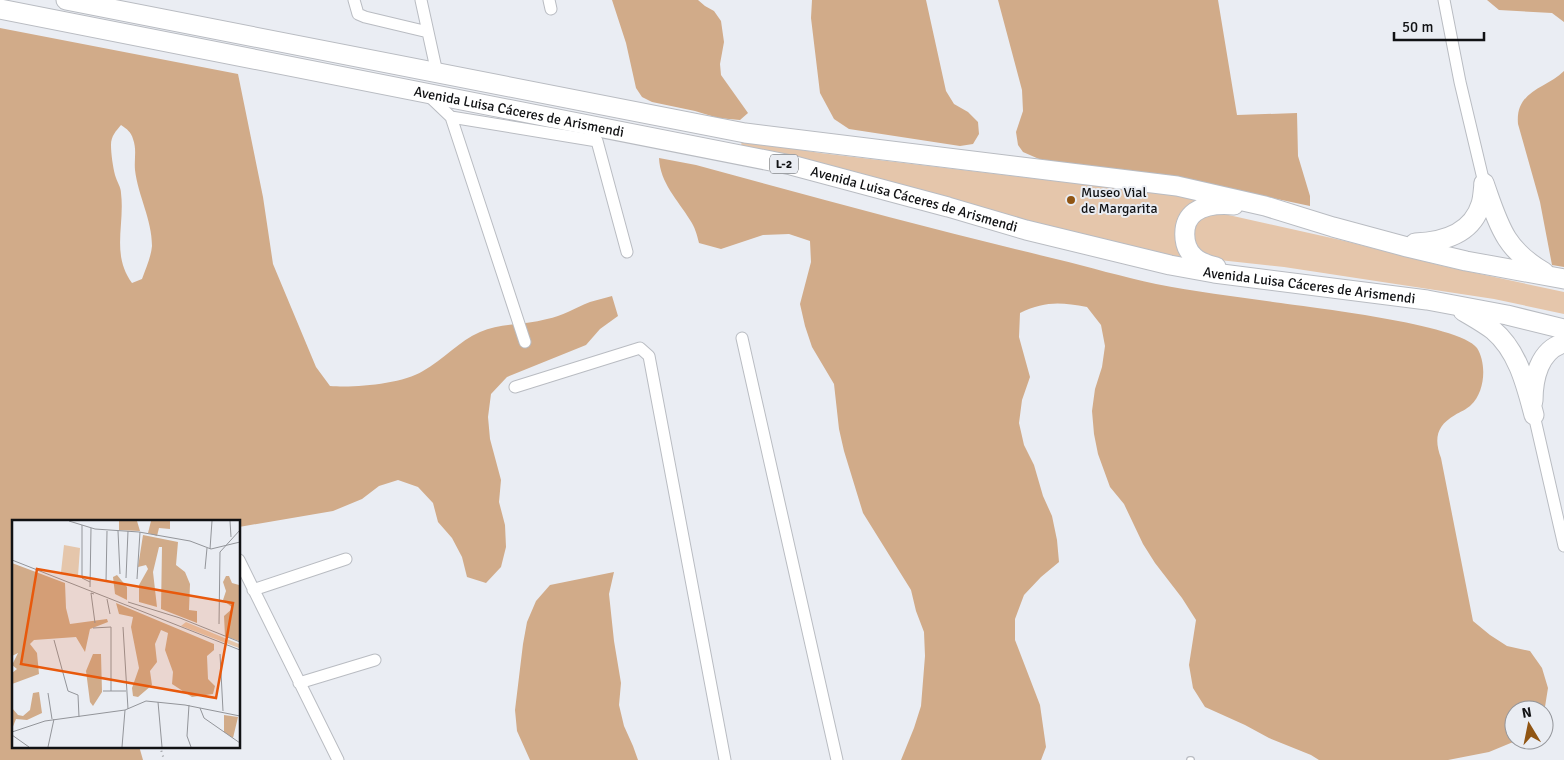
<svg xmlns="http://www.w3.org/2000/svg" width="1564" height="760" font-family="Signika,sans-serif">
  <rect width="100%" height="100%" fill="#eaedf3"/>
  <path fill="#e5c6ab" d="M742,140L820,153L1190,197L1194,199V201L1187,207L1177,244L1181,259L1090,238L1023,219L741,146Z
    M1205,214H1224L1345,241L1443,266L1564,292V314L1494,299L1284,267L1210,259L1203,256L1192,235L1199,217Z"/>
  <path fill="#d1ab89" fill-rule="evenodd" d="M612,0H698L705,6L714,11L721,21L724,42L720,64L721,75L748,113L740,120L718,118L695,111L652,102L642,97L636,88L626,43Z
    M812,0H926L946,91L954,104L968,112L978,122L979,134L973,144L960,146L849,129L834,119L820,93L811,18Z
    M998,0H1218L1237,115L1297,113L1298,156L1310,196V206L1161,174L1078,165L1039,159L1023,152L1018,145L1016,132L1023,111L1022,90Z
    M1487,0H1564V22L1552,13L1499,10Z
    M0,28L238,74L263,197L273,264L316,367L330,386C355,388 402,384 423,371C443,360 459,341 480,332C501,323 525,325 547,319C562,316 575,308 590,302C597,300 605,298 612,296L618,316L600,329L586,345L507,377L491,394L488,417L490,439L501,480L499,502L505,525L506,547L501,567L486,583L467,577L462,557L452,538L438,522L433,503L418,487L398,480L379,486L362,499L333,511L239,527V521H14V746H139L143,760H0ZM121,125C127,129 131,132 133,139C137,150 134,159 135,170C138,196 152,219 152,246C151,257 146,268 142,279L132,283C111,254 125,225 121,193C121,187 117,182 115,175C113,167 111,154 111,145C111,136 116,131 121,125Z
    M1564,71V267L1552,265L1540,202L1518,124C1515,90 1546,89 1564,71Z
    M659,158L696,165C816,198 935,230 1056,259C1089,267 1123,277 1156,284C1195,292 1234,296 1273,302C1308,307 1460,324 1477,348C1487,364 1485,392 1471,405C1467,409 1460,412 1455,415C1436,426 1434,439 1441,458L1473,621L1490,635L1507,646L1530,651L1542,668L1548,688L1544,713V710H1514V740H1518L1489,752L1448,760H1319L1311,755L1269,738L1245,725L1205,707L1193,688L1189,665L1196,620L1182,598L1155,563L1143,544L1124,504L1110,487L1098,454L1094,434L1092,411L1095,389L1102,367L1105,346L1101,325L1087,307C1060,302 1045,301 1020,313L1019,337L1030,377L1022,400L1019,423L1024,445L1034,465L1043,496L1052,516L1057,540L1059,562L1041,577L1024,595L1015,619V640L1040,705L1046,747L1041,760H901L914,728L921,706L925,656L924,632L916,611L911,590L863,513L844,451L839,429L834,384L812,347L805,326L800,304L811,262L810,241L789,234L763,235L721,249L699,243C697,235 695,227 690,220C678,200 660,183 659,158Z
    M614,572L609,594L614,641L621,683L619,705L624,726L633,746L638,760H530L517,731L515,710L523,644L527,622L536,601L550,585Z"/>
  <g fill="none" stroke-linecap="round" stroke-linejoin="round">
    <defs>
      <path id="service" d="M1190,760H1191"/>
      <path id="minor" d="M354,0L358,14L365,17L428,32
        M421,0L437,73
        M549,0L551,9
        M1444,0L1460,82L1484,183
        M429,96L451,117
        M742,338L837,760
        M525,342L451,117L597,141L627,252
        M515,387L640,348L649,356L725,760
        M1534,415L1564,546
        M239,560L338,760
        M253,590L346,559
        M299,683L375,660"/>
      <g id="primary">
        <path d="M66,0L745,133L1177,186L1265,206L1333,227L1407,247L1466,261L1564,279"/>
        <path id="s1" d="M0,9L791,165L948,207L1026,230L1170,265L1214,273L1427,300L1507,315L1564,329"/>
        <path d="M1484,183C1499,225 1504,249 1544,272"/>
        <path d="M1415,243C1443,242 1472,234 1481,204C1483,198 1483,191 1484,184"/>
        <path d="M1216,267C1208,265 1200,263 1194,257C1182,246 1181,222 1195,212C1206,204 1222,204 1234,205"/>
        <path d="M1463,311C1473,317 1484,323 1493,330C1518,351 1526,385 1534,415"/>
        <path d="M1533,401C1533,379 1539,350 1564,343"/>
      </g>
    </defs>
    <use href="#service" stroke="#b9bcc2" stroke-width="8"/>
    <use href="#minor" stroke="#b9bcc2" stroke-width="13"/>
    <use href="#primary" stroke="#b9bcc2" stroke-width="21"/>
    <path stroke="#989b9f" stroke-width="2" stroke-dasharray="1 4" stroke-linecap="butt" d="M160,746L164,760"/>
    <use href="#service" stroke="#fff" stroke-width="5.5"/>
    <use href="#minor" stroke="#fff" stroke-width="11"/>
    <use href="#primary" stroke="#fff" stroke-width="19"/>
  </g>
  <circle fill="#905513" stroke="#eaedf3" stroke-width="2" cx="1071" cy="200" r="5"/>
  <g text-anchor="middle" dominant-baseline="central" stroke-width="4" stroke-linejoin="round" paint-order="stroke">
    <rect fill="#eaedf3" stroke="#525457" stroke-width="1" x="770" y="154.5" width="28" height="19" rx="4"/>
    <g font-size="12" font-weight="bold" fill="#111214">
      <text x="784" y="164">L-2</text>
    </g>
    <g font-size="14" fill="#111214" stroke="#eaedf3">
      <text stroke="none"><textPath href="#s1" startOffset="529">Avenida Luisa Cáceres de Arismendi</textPath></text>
      <text stroke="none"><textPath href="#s1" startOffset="934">Avenida Luisa Cáceres de Arismendi</textPath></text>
      <text stroke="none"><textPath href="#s1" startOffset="1339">Avenida Luisa Cáceres de Arismendi</textPath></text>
    </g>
    <g font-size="14" fill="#111214" stroke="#eaedf3" text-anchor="start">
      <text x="1081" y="192">Museo Vial<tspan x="1081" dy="16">de Margarita</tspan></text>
    </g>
  </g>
  <g transform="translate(12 520)">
    <rect width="228" height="228" fill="#eaedf3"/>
    <path d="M52,25L68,28L66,56L49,52ZM174,102L227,124V128L169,106Z" fill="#e5c6ab"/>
    <path d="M107,1H125L128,11L107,10ZM139,1H158V9L147,8L145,16L136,13ZM131,15L166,22L164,45L173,52L178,64L177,90L185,91V103L149,89L150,27H147L141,52L145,87L127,82V65L136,49L134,45L126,47ZM0,43L53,63L54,88L58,104L95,99L96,102L78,109L73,132L64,117L22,120L18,124L25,133L27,154L0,164V153L5,149L0,145L6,133L0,136ZM105,55L115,67V80L103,74L101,57ZM214,56H217L220,63L227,65V121L213,116L212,96L221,88L211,80L214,71L211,62ZM104,83L202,124V130L195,136L196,159L203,166L201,174L180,177L160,164L161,152L153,130L156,113L149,110L143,124L145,142L138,151L140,165L126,177L121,176L120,168L127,148L119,107L121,97L107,94ZM81,134H89L90,172L81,186L78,182L74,151ZM27,172L30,193L15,200L4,199L0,209V188L6,195L11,196L18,190L21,173ZM212,195L226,197L221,218L212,212Z" fill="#d1ab89"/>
    <path fill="none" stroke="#93959a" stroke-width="1" d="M57,1L83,9L127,12L178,21L199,29L228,22M218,1L219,17M70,5V58L78,62M106,11L108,54M198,29L200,1M0,40L228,130M193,49L195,28M114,58L116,11M125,59L128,12M94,62L95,11M78,67L79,8M82,74L79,73L83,103M95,79L98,94M116,82L168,98L228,122M207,104L208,32L228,10M111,107L116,189M81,108L99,107V171M42,120L56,171L66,175L67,197M208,134L211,191M91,171H114M36,173L40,199M146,182L150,227M177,185L175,216L179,227M188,188L192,198L228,223M0,212L33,201L113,190L134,181L173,185L228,196M0,215L17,227M36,227L42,199M110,227L113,190"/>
    <path fill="#e8590c" fill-opacity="0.15" stroke="#e8590c" stroke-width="2.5" d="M25,49L221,83L204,178L9,144Z"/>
    <rect width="228" height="228" fill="none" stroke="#111214" stroke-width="2.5"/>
  </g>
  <g transform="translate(1529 725) rotate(350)"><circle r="24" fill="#eaedf3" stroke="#93959a"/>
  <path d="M0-4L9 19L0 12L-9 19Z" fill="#905513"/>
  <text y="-8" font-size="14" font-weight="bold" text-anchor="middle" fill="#111214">N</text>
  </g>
  <path d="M1394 32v8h90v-8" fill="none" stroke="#111214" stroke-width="2.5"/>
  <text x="1402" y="32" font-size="15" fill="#111214" stroke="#eaedf3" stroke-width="4" paint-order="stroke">50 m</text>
</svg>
